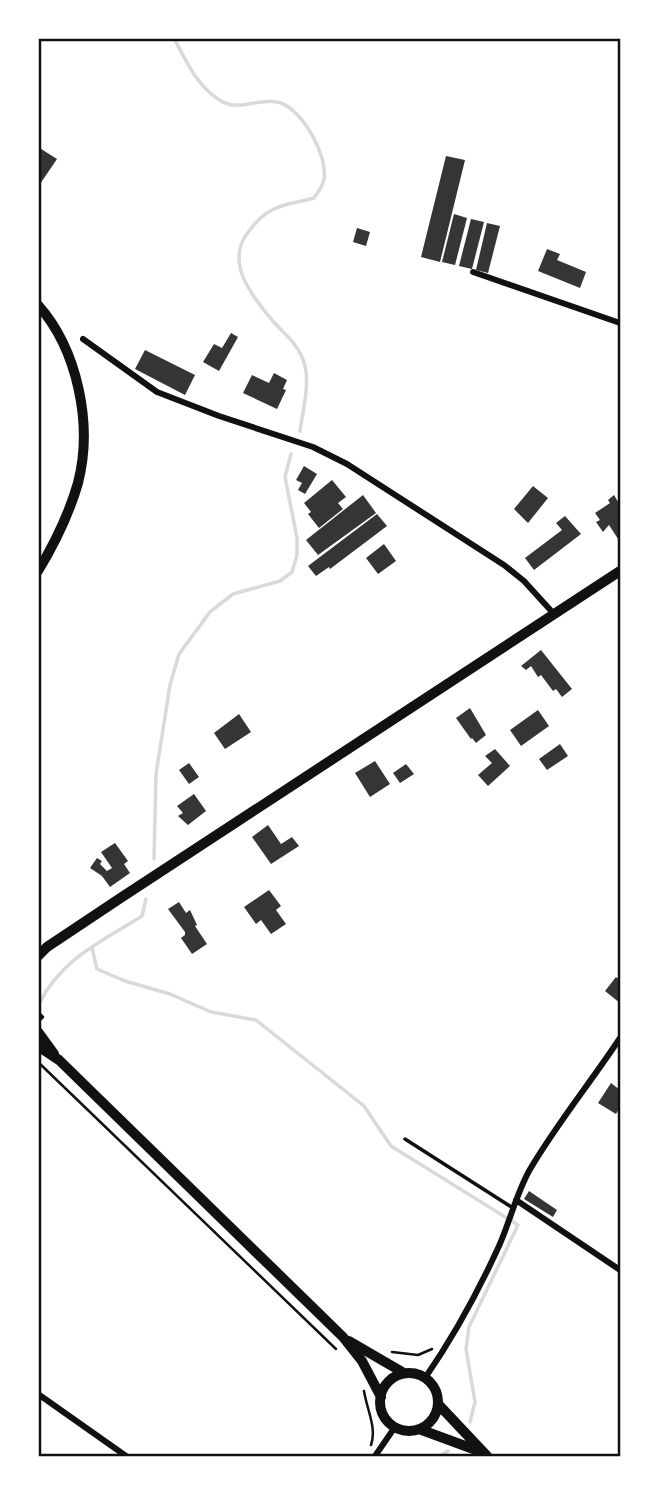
<svg xmlns="http://www.w3.org/2000/svg" width="659" height="1495" font-family="'Titillium Web',sans-serif">
  <rect width="100%" height="100%" fill="#fff"/>
  <g fill="none" stroke-linecap="round" stroke-linejoin="round">
    <path stroke="#d9d9d9" stroke-width="3.5" d="M174,38C186,61 196,84 218,99C238,114 259,96 281,103C303,111 328,156 324,179C323,186 318,192 314,198C301,202 285,203 272,210C262,215 256,222 249,231C224,261 251,295 272,320C282,332 296,342 302,357C312,379 303,408 300,431
      M154,859L156,774L170,685L179,654L210,612L233,594L280,581L292,572L297,555V538L285,477L291,454
      M92,948L97,969L125,981L170,994L211,1012L256,1020L364,1106L391,1146L518,1225L469,1327L466,1349L475,1402L470,1422
      M39,1004C61,959 101,942 142,916L146,899
      M439,1456L448,1451"/>
  </g>
  <path fill="#353535" d="M38,147L57,159L38,187Z
    M446,156L465,160L440,262L421,257Z
    M454,214L467,218L455,265L442,262Z
    M471,219L484,222L472,269L459,266Z
    M487,223L500,226L488,273L476,270Z
    M357,228L370,232L366,246L353,242Z
    M547,249L560,254L557,260L586,272L580,288L538,271Z
    M231,333L238,337L219,371L203,362L214,344L222,348Z
    M145,350L195,375L185,395L135,369Z
    M274,373L287,380L283,389L286,390L277,409L243,393L252,375L269,383Z
    M304,466L317,474L305,494L298,490L302,483L296,480Z
    M332,480L346,497L338,503L343,509L319,528L308,514L311,512L304,503Z
    M533,486L548,498L528,523L514,509Z
    M363,495L376,513L318,555L306,540Z
    M614,495L620,505V542L609,525L603,532L596,522L600,520L595,513L610,503L608,500Z
    M377,514L387,526L330,569L329,567L316,576L308,566Z
    M565,516L581,534L534,570L525,558L562,530L556,523Z
    M384,544L396,561L378,574L366,558Z
    M541,650L572,689L562,697L556,689L553,691L541,675L538,677L531,666L526,670L521,666Z
    M470,708L486,735L476,743L472,738L471,739L456,718Z
    M538,710L549,726L521,746L510,730Z
    M239,714L251,732L225,749L214,733Z
    M560,744L568,756L547,770L539,759Z
    M495,749L510,766L488,786L478,775L492,763L485,756Z
    M375,761L390,784L370,797L355,773Z
    M189,763L199,777L189,784L179,770Z
    M406,764L414,774L400,783L393,773Z
    M194,794L206,811L188,825L178,816L183,813L177,806Z
    M268,825L281,844L292,837L299,846L271,864L252,837Z
    M115,843L128,861L124,864L130,873L110,887L102,876L90,868L97,858L102,861L100,864L107,871L112,868L101,852Z
    M269,890L281,906L276,910L286,924L271,934L261,920L256,924L244,907Z
    M179,902L186,913L190,910L197,925L195,926L207,944L192,954L181,938L185,935V932L168,909Z
    M616,977L620,980V1003L605,991Z
    M611,1083L620,1090V1107L616,1114L598,1103Z
    M529,1191L557,1210L553,1217L524,1199Z"/>
  <g fill="none" stroke-linecap="round" stroke-linejoin="round">
    <path stroke="#111" stroke-width="2.5" d="M38,1012L43,1017L38,1022
      M38,1062L336,1349
      M392,1352L418,1355L432,1349
      M364,1391C367,1410 377,1428 371,1445"/>
    <path stroke="#111" stroke-width="3.5" d="M405,1139L513,1208"/>
    <path stroke="#111" stroke-width="6" d="M473,272L620,323
      M83,339L157,392L219,416L313,447L347,464L504,565L524,581L554,614
      M516,1200L620,1270
      M425,1378C454,1336 478,1292 499,1246C510,1221 516,1195 529,1171C555,1126 591,1082 620,1038
      M38,1394L126,1456
      M375,1456L395,1427"/>
    <path stroke="#111" stroke-width="10" d="M38,305C78,350 93,425 78,483C69,514 55,543 38,571
      M38,956L47,947L119,899L620,571
      M38,1032L54,1054
      M38,1046L59,1060L343,1337L362,1361L381,1397
      M349,1341L404,1373
      M380 1402a29 29 0 1 1 58 0a29 29 0 1 1-58 0Z
      M438,1404L487,1456
      M419,1429L476,1450"/>
  </g>
  <rect width="659" height="1495" fill="none" stroke="#ffffff" stroke-width="80"/>
  <rect x="40" y="40" width="579" height="1415" fill="none" stroke="#111" stroke-width="2.5"/>
</svg>
